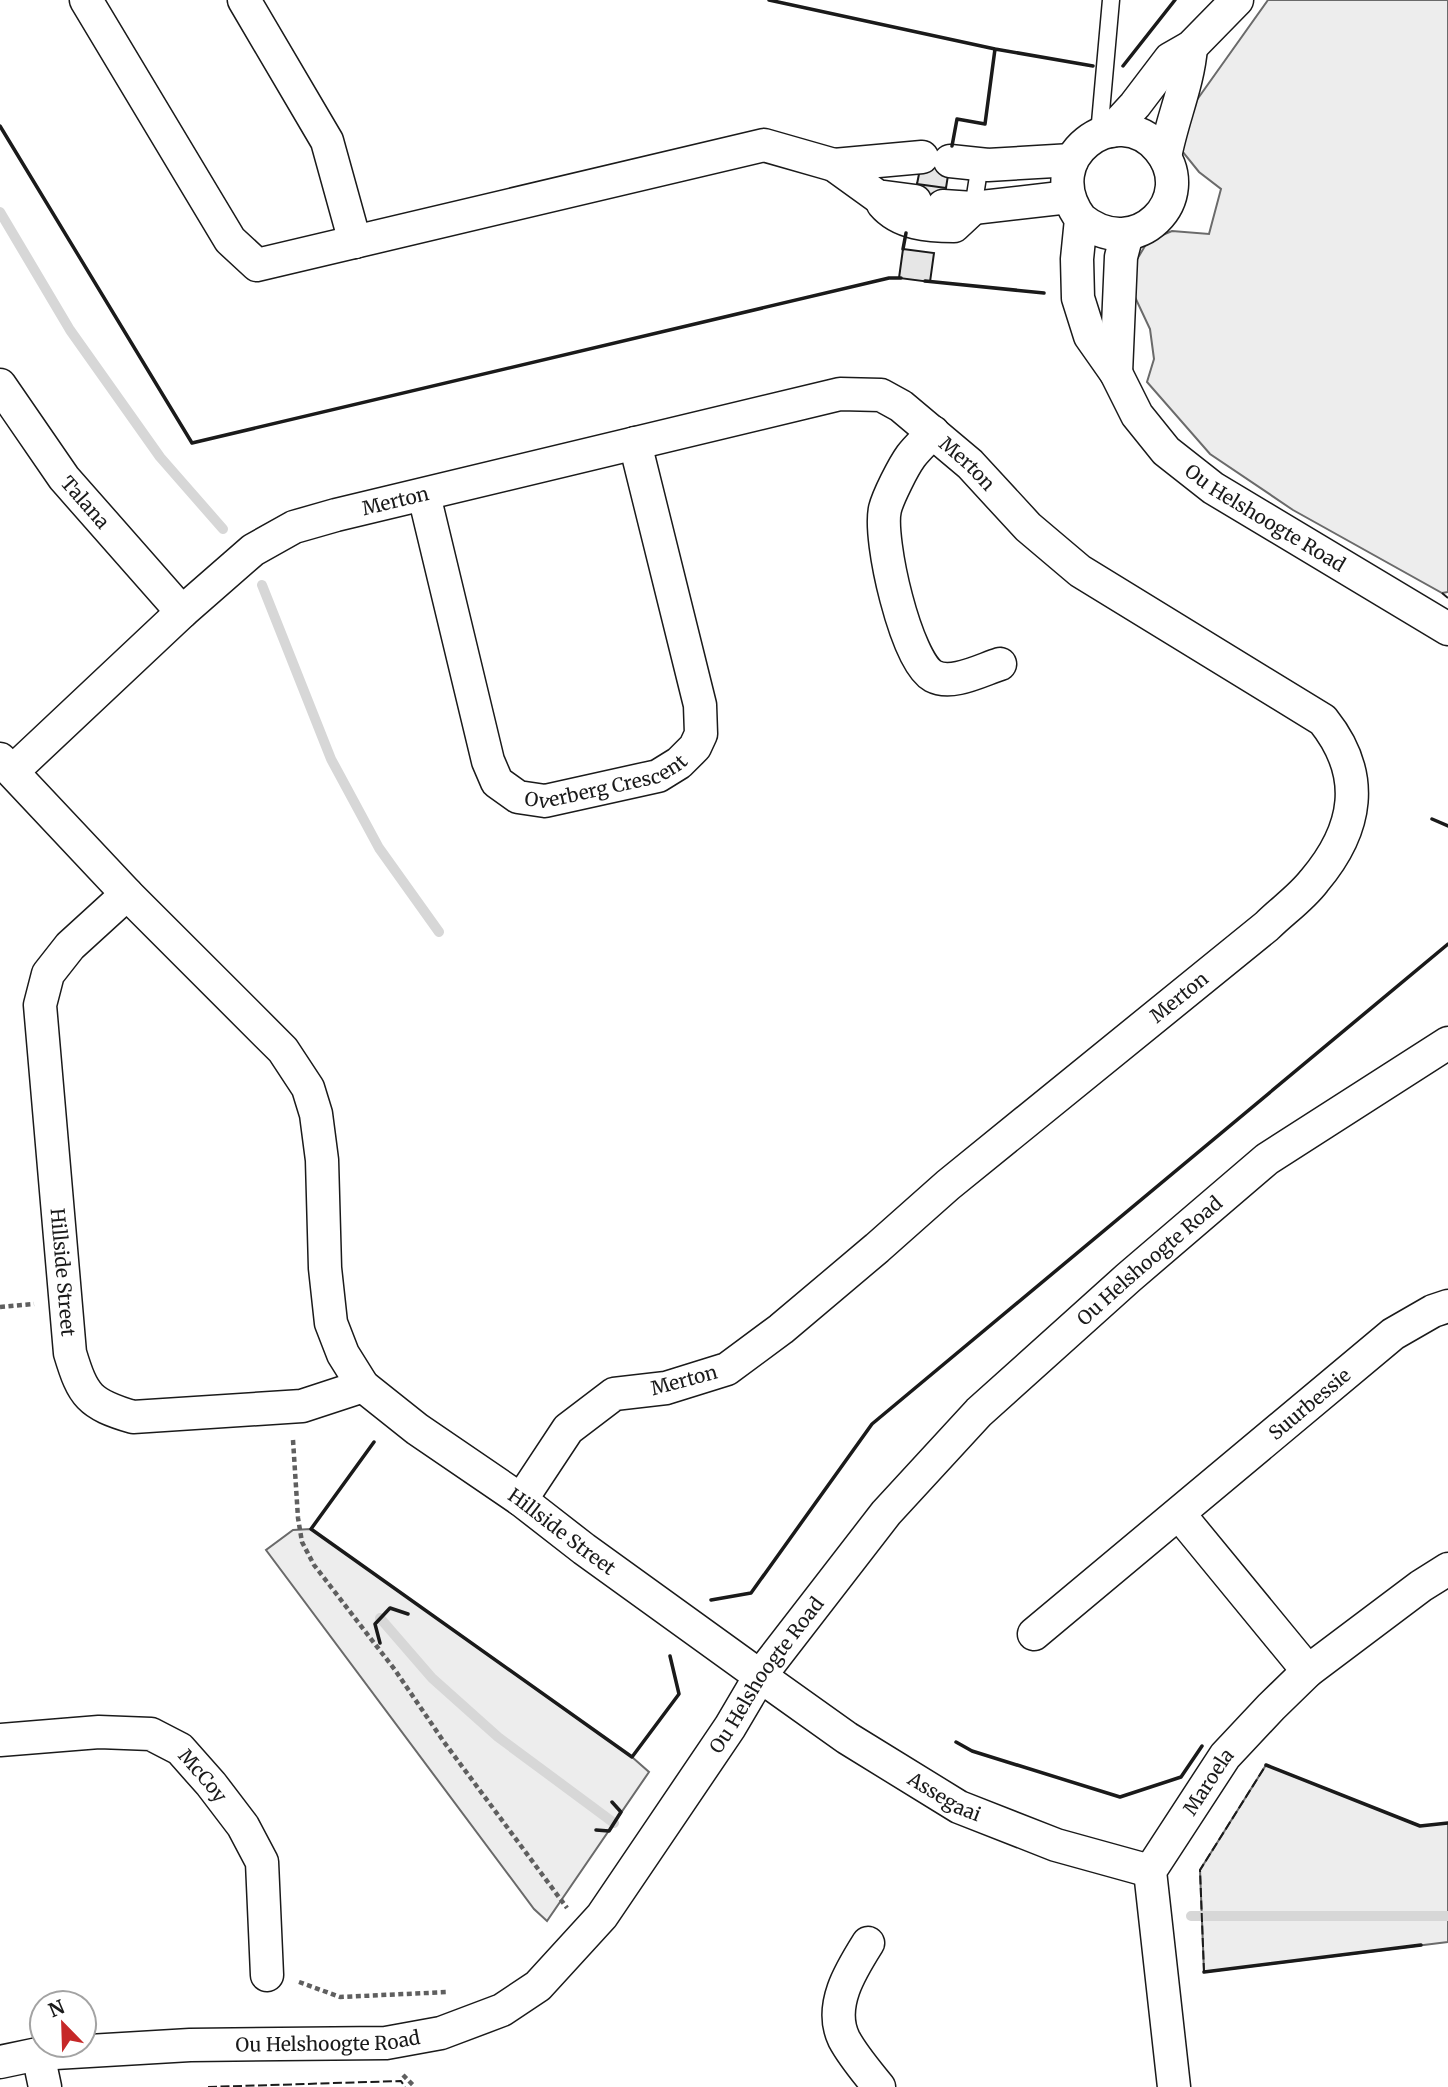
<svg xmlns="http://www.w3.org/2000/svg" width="1448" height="2087" font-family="Merriweather,serif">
  <rect width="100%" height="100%" fill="#fff"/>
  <path fill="#ededed" stroke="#6a6a6a" stroke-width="2" d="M1268,0H1448V592L1442,593L1293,510L1210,454L1147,382L1154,359L1150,329L1134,295L1133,266L1148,241L1172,231L1209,234L1221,189L1199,172L1182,151L1184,118Z
    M311,1529L632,1757L649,1772L547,1921L534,1909L266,1550L293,1530Z
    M1266,1765L1420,1826L1448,1823V1942L1204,1972L1200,1870Z"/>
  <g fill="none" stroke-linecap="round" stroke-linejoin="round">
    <path stroke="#d7d7d7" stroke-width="10" d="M0,212L70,330L160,457L223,529
      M262,585L331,759L379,848L439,932
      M380,1618L432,1678L498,1737L614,1823
      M1191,1916H1448"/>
  </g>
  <path fill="#e6e6e6" stroke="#1a1a1a" stroke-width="2" d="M921,164L949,169L946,188L917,184Z
    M917,184L946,188L942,213L914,208Z
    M903,249L934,253L930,282L899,278Z"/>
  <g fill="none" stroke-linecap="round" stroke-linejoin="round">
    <defs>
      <path id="service" d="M1099,134L1111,0
        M973,208L980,164"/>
      <g id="minor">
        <path d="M86,0L230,240L257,265L764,145L834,165L877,196L915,201"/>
        <path d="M244,0L327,141L355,242"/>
        <path d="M1111,131L1135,105L1170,59L1191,47L1237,0"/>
        <path d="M1165,157C1172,119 1188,85 1191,47"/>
        <path d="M950,161L988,165L1072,160"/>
        <path d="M834,165L922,157"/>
        <path d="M883,204C900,224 929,226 954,226L969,212"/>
        <path d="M943,206L973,208L1069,197"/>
        <path id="s1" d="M1081,219C1136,264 1200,198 1159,149C1117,99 1035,157 1081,219L1077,259L1078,298L1090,336L1116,373L1137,415L1166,451L1213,488L1448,629"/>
        <path d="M1116,373L1121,257L1127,234"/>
        <path id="s2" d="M0,385L64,478L182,612"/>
        <path d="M933,432C926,440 917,448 911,456C903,467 888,497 885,509C878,539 906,661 933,676C952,686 981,670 1000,664"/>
        <path id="s3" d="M424,495L488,761L497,782L518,797L545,801L658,776L679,763L695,747L701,734L700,705L635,443"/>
        <path id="s4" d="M0,759L127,894L283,1050L308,1088L316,1114L322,1160L325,1268L331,1323L343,1354L363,1386L417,1429L521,1500L584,1549L760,1676L847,1738L959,1807L1056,1845L1150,1871"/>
        <path id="s5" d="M13,771L182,612L253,550L294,527L336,515L840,394L881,395L901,406L970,464L1028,527L1080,571L1323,720C1367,775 1358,829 1314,881C1301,898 1282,911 1267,926L948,1185L877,1248L781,1329L727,1369L666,1388L614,1394L568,1429L521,1500"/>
        <path id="s6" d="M127,894L70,946L48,974L40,1005L70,1353C83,1396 89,1404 133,1417L302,1406L363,1386"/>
        <path d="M1179,1514L1308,1671"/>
        <path id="s7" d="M1034,1634L1393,1334L1433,1311L1448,1306"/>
        <path id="s8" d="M0,1740L99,1732L151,1734L180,1749L211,1784L243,1826L262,1862L267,1975"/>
        <path d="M868,1943C851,1970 828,2006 844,2039C853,2056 867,2072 879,2087"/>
        <path d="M38,2054L45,2087"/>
        <path id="s9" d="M0,2062L38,2054L190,2045L386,2043L441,2033L502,2010L538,1986L602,1916L730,1727L760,1676L886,1513L979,1412L1128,1278L1267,1159L1448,1043"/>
        <path id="s10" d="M1174,2087L1150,1871L1225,1756L1271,1707L1308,1671L1421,1586L1448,1569"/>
      </g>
    </defs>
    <use href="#service" stroke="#1a1a1a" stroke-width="19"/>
    <use href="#minor" stroke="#1a1a1a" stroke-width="35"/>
    <path stroke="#5f5f5f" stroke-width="4.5" stroke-dasharray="5 3.5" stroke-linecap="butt" d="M0,1307L34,1304
      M293,1440L298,1518L302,1542L314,1565L395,1670L444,1742L567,1908
      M299,1982L340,1997L448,1992
      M403,2075L415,2087"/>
    <use href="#service" stroke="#fff" stroke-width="16"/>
    <use href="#minor" stroke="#fff" stroke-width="32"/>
    <path stroke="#1a1a1a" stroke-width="2" stroke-dasharray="9 3.5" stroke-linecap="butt" d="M1442,593L1448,598
      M1204,1972L1200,1870L1266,1765
      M208,2087L401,2081L405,2087"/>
    <path stroke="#1a1a1a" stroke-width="3.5" d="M769,0L995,49L985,124L957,119L952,146
      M995,49L1093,66
      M1123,66L1175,0
      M0,126L192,443L889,278H901
      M903,249L906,233
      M925,281L1044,293
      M1432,819L1448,826
      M374,1442L311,1529L632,1757L679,1694L670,1656
      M711,1600L751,1593L872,1424L1448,944
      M380,1643L375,1624L390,1608L408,1614
      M956,1742L972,1751L1120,1797L1181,1777L1202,1746
      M1266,1765L1420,1826L1448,1823
      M596,1830L609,1831L621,1812L612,1802
      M1204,1972L1421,1945"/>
  </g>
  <g text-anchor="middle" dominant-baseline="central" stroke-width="5" stroke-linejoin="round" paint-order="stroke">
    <g font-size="19" fill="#1a1a1a" stroke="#fff">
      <text stroke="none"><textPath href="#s5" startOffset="1087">Merton</textPath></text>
      <text stroke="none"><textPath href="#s5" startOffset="478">Merton</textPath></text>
      <text stroke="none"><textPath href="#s2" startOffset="145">Talana</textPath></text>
      <text stroke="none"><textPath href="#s1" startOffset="704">Ou Helshoogte Road</textPath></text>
      <text stroke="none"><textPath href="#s3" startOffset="413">Overberg Crescent</textPath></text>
      <text transform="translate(1179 997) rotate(-39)">Merton</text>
      <text stroke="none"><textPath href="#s9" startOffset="1505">Ou Helshoogte Road</textPath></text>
      <text stroke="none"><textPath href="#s6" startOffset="413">Hillside Street</textPath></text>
      <text transform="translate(684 1380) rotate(-15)">Merton</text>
      <text stroke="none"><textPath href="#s7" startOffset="359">Suurbessie</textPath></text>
      <text stroke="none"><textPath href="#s4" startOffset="1006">Hillside Street</textPath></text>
      <text stroke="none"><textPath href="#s9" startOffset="938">Ou Helshoogte Road</textPath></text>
      <text stroke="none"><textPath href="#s8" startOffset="219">McCoy</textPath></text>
      <text stroke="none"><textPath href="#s10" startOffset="324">Maroela</textPath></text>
      <text stroke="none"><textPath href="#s4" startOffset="1472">Assegaai</textPath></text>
      <text stroke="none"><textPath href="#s9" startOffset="329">Ou Helshoogte Road</textPath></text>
    </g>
  </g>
  <g transform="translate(63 2024) rotate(337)"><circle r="33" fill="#ffffff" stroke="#a3a3a3" stroke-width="2"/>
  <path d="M0-5L12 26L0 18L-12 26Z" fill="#c62828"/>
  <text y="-10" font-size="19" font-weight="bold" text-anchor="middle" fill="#1a1a1a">N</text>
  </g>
</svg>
